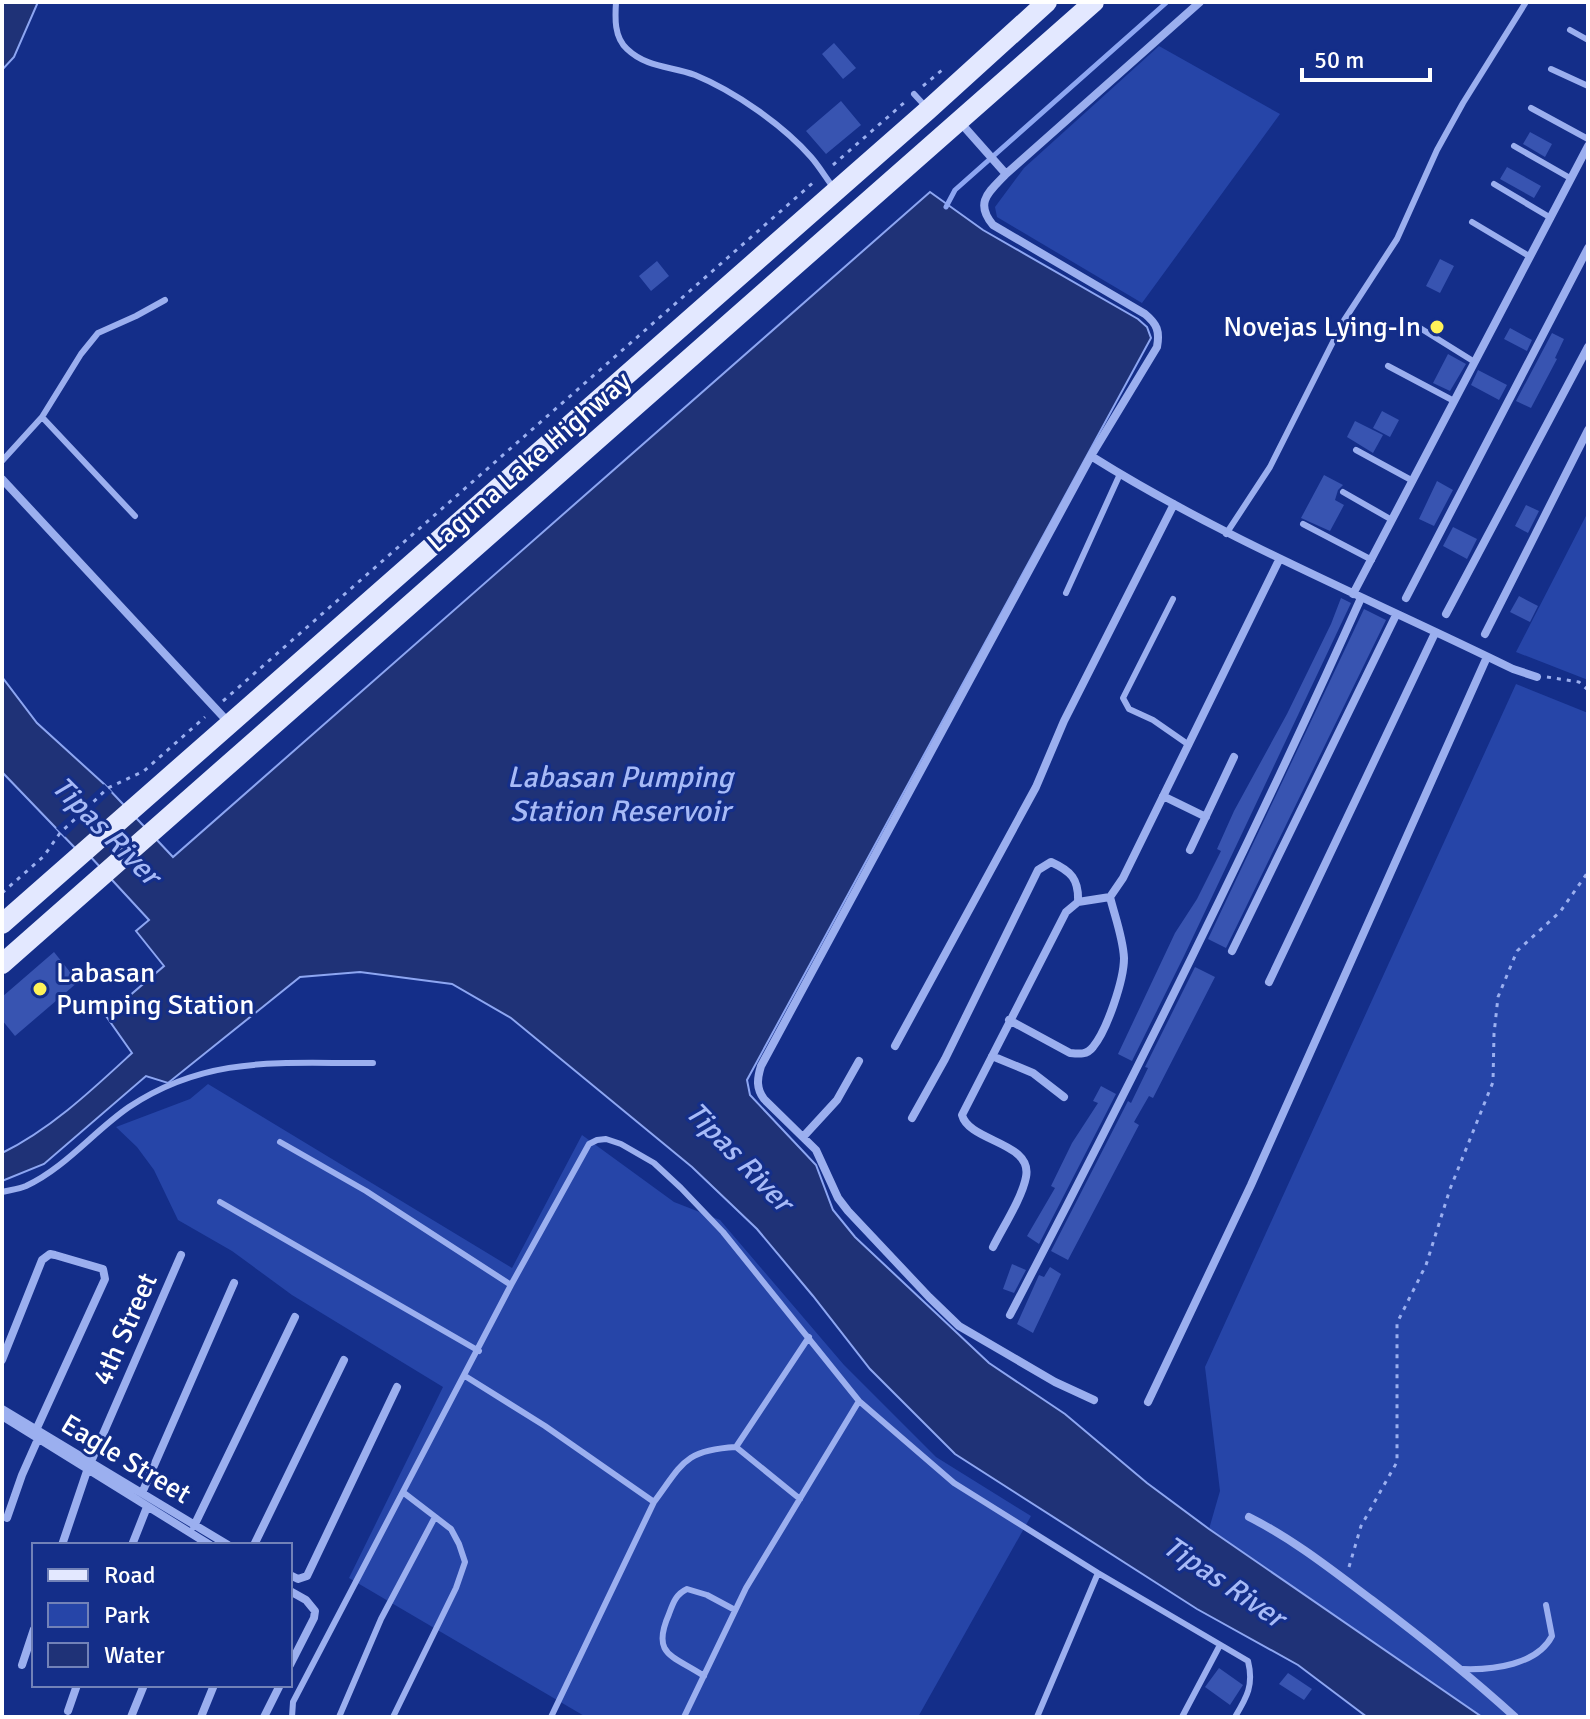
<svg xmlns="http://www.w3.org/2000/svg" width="1590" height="1719" font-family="Signika,sans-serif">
  <rect width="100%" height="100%" fill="#142e89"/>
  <path fill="#2645a8" d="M1159,46L1280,114L1142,303L997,217L995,207L1024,168Z
    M1588,512V680L1516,652Z
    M1516,684L1588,713V1717H1482L1209,1529L1220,1491L1205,1367Z
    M208,1084L512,1268L582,1135L674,1202L720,1220L844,1365L936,1457L1031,1516L918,1717H586L349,1578L443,1387L292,1295L232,1251L178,1220L154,1170L137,1147L116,1127L190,1099Z"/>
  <path fill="#1f3277" stroke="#8da6f2" stroke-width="2" d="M2,2H38L14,57L2,70Z
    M930,192L983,230L1138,319L1147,327L1151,338L747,1080L750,1095L816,1165L833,1210L855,1237L989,1363L1065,1414L1147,1483L1209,1529L1482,1717H1367L1298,1665L1197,1609L955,1454L870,1369L813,1296L757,1229L692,1167L511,1018L452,984L360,972L300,977L168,1083L146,1076L44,1164L2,1181V1153C51,1129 93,1089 132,1053L106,1016L164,966L136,931L149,920L88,854L78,851L2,772V677L37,723L104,784L173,857Z"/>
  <path fill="#142e89" d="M104,784L112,792L65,837L56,828Z"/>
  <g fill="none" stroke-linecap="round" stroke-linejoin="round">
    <path stroke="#8da6f2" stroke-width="5" d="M946,207L955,190L1167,2"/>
  </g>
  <path fill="#3854b1" d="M834,43L856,68L843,79L822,54Z
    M841,101L861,125L826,154L806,131Z
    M1530,132L1552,144L1545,157L1523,144Z
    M1507,167L1541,186L1534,198L1500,179Z
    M1440,259L1454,266L1440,293L1426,286Z
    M657,261L669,276L651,291L639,276Z
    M1510,328L1532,340L1527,351L1504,339Z
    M1552,333L1564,339L1555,358L1557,359L1531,408L1516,401Z
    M1448,354L1466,364L1450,391L1433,383Z
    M1478,370L1507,385L1499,400L1471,385Z
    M1382,411L1399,420L1390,437L1373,428Z
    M1355,421L1383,435L1373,453L1347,437Z
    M1324,475L1343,485L1338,490L1335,500L1344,505L1330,531L1301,518Z
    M1437,481L1453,490L1434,526L1419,519Z
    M1526,505L1539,511L1528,533L1515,526Z
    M1453,527L1477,539L1467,559L1443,546Z
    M1519,596L1538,606L1530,622L1510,612Z
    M1341,598L1351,603L1184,956L1132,1061L1118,1054L1175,933L1197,899L1221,851L1217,849L1234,811L1287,714L1331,624Z
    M1364,609L1386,620L1226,948L1208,939Z
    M54,952L78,982L15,1036L2,1020V997Z
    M1195,967L1215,977L1153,1098L1149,1096L1134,1122L1139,1125L1068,1260L1051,1251L1128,1101L1131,1103L1148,1068L1145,1067Z
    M1101,1086L1116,1094L1039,1244L1027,1236L1055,1188L1051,1186L1072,1143L1098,1103L1093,1101Z
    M1012,1264L1026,1270L1014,1293L1003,1289Z
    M1050,1267L1061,1274L1033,1333L1017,1324L1039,1275L1044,1277Z
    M1219,1668L1243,1685L1230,1705L1205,1687Z
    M1288,1673L1312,1689L1304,1700L1279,1684Z"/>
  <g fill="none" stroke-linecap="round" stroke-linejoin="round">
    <path stroke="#9bafef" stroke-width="3" stroke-dasharray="4 6" stroke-linecap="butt" d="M923,86L942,70
      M833,165L905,102
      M1547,677L1579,682L1588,690
      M223,701L815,181
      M2,893L44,856L60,833L108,788L144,771L205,717
      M1349,1567L1361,1526L1397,1462V1323L1426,1265L1450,1189L1493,1082L1494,1034L1498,997L1517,951L1560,912L1588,872"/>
    <path stroke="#9bafef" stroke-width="6" d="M616,2C615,18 614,37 627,49C647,68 671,66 695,75C734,91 783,125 811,157C819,166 826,178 833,187
      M1570,30L1588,40
      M1551,69L1588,86
      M914,94L926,107
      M1531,108L1588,139
      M1514,146L1570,178
      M1494,184L1551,218
      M1472,222L1529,256
      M1420,328L1473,361
      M1388,366L1454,401
      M42,417L81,354L98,333L136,316L165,300
      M1356,450L1413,481
      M2,461L42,417L135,516
      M1343,492L1392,520
      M1303,524L1372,560
      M1226,534L1270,467L1343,322L1397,239L1437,150L1463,103L1526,2
      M1066,593L1120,474
      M1173,599L1123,698L1129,709L1153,720L1189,745
      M280,1142L366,1191L511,1285
      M2,1192C10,1190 19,1189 26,1186C65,1168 94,1131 129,1107C209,1054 282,1064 373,1063
      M220,1202L479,1351
      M465,1376L545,1426L654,1502C683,1463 684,1450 736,1447L809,1337
      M736,1447L800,1499
      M1463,1669C1493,1670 1537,1665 1552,1636L1546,1605
      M704,1676C672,1655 651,1655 669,1614C673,1603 676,1594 687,1589L707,1595L735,1610
      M292,1717L293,1702L511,1285L589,1144L597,1140L606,1139L621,1144L654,1163L681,1188L723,1232L859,1401L954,1483L1098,1573L1248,1661C1254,1685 1247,1697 1235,1717
      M339,1717L381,1619L435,1517
      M393,1717L456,1588L465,1562L459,1544L451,1529L404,1493
      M551,1717L654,1502
      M684,1717L746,1588L859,1401
      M1037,1717L1098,1573
      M1182,1717L1220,1645"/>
    <path stroke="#9bafef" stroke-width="8" d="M959,121L1006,174
      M1091,456C1225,540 1371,599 1513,669L1537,677
      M2,479L229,723
      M1353,594L1588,146
      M1406,598L1588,248
      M1446,614L1588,347
      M1485,634L1588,430
      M1163,796L1206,817
      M1190,850L1234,757
      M1232,951L1396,615
      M1269,982L1435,633
      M1009,1020L1070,1053C1079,1054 1087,1055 1093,1047C1107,1030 1124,980 1124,958C1123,938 1115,917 1110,897
      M895,1046L1036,787L1064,721L1174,504
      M992,1056L1033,1073L1064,1097
      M912,1118L945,1059L1038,870L1051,862C1071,871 1079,879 1078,902
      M803,1137L837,1100L859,1061
      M993,1247C1003,1227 1022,1198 1026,1177C1033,1142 969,1142 962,1115L1066,912L1078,902L1110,897L1123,878L1279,560
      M1010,1315C1133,1080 1252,841 1361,598
      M2,1360L42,1260L50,1254L55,1255L103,1269L105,1279L36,1430
      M1094,1400L1055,1382L959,1326L929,1297L848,1211L838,1198L816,1150L764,1099C756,1088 757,1079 761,1066L1091,456L1157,347C1160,331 1157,324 1145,314L993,225C974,202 989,192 1006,174L1200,2
      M1148,1402L1251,1185L1487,657
      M2,1409L228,1545
      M2,1416L210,1545
      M90,1464L181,1255
      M142,1493L234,1283
      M1249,1517C1293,1539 1332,1570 1372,1600C1421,1637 1469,1675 1515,1717
      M7,1518L22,1475L38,1439
      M194,1526L295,1317
      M62,1545L87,1471
      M132,1545L147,1507
      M254,1545L344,1360
      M290,1575L298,1579L307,1576L397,1387
      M290,1591L306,1600L315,1611L314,1618L290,1665
      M22,1665L34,1629
      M68,1711L77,1685
      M131,1717L144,1685
      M201,1717L214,1685
      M264,1717L280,1685"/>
    <path stroke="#e3e8ff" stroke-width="20" d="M2,924L928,110L1047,2
      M2,964L1094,2"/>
  </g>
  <g fill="#fff359" stroke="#142e89" stroke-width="3">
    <circle cx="1437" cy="327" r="8"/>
    <circle cx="40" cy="989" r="8"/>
  </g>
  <g text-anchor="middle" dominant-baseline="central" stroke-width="6" stroke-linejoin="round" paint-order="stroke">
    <g font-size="28" fill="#fff" stroke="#142e89" text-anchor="end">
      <text x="1421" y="327">Novejas Lying-In</text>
      <text x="56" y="973" text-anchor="start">Labasan<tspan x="56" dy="32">Pumping Station</tspan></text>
    </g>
    <g font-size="28" fill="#fff" stroke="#142e89">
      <text transform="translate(529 462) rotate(-41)">Laguna Lake Highway</text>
      <text transform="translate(125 1329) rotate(-66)">4th Street</text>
      <text transform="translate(126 1459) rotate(31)">Eagle Street</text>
    </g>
    <g font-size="30" font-style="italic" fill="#a7baf7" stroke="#142e89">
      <text x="620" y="777">Labasan Pumping<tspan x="620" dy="34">Station Reservoir</tspan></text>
      <text transform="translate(106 831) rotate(45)">Tipas River</text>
      <text transform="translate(739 1157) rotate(46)">Tipas River</text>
      <text transform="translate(1224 1582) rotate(34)">Tipas River</text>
    </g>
  </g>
  <rect width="1590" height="1719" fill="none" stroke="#ffffff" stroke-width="8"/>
  <rect x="32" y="1543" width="260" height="144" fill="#142e89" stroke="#7282b8" stroke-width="2"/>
  <rect x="48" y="1569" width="40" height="12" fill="#e3e8ff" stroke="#7282b8" stroke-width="2"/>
  <text x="104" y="1583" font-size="24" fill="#ffffff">Road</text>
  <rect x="48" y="1603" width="40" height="24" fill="#2645a8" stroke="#7282b8" stroke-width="2"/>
  <text x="104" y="1623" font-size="24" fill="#ffffff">Park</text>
  <rect x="48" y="1643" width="40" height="24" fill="#1f3277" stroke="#7282b8" stroke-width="2"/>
  <text x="104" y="1663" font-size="24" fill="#ffffff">Water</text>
  <path d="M1302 68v12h128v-12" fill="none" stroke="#ffffff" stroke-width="4"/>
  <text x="1314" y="68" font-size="24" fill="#ffffff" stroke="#142e89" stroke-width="6" paint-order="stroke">50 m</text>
</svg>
